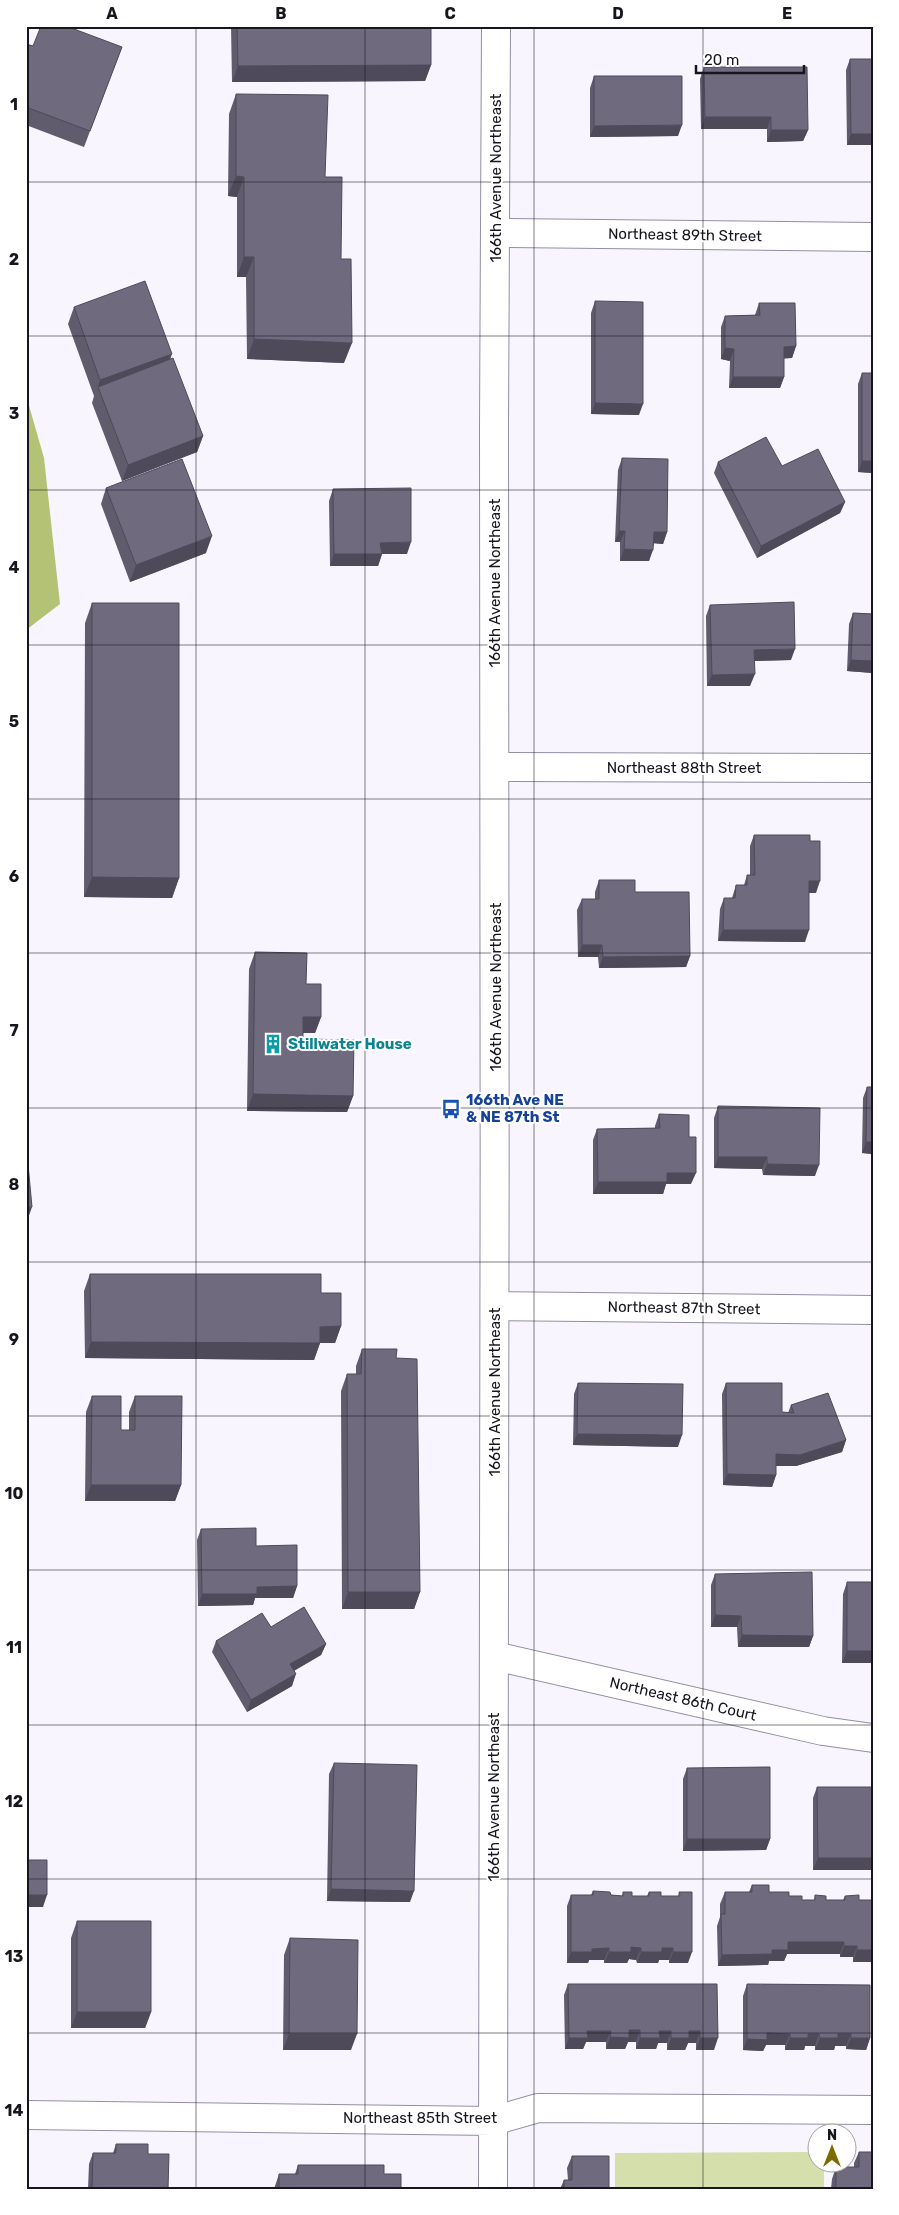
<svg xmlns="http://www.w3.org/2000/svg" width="899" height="2215" font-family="Rubik,sans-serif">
  <rect width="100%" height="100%" fill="#f8f5ff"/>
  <path fill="#d4dfab" d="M816,2152V2162L824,2163V2189H615V2153Z"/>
  <path fill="#b4c275" d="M26,395L44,458L60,604L26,630Z"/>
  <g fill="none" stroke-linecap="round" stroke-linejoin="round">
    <defs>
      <path id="street" d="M497,233L873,237
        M496,767L873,768
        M496,1306L873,1310
        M494,1656L823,1731L873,1738
        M493,2121L538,2108L873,2110"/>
      <path id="secondary" d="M26,2115L493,2121
        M493,2189C495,1602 495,1015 494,428C494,294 496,160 496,26"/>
    </defs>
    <use href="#street" stroke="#948ea4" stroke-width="30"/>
    <use href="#secondary" stroke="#948ea4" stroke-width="30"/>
    <use href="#street" stroke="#fff" stroke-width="28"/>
    <use href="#secondary" stroke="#fff" stroke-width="28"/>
  </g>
  <path fill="#605b6d" d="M231,26H431V65L425,81L232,82Z
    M26,44L33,46L122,47L84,147L26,125Z
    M850,59L873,145H847L846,70Z
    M704,67L808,130L803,141L767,142V129H701L700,79Z
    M594,76L678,136L590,137V88Z
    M236,94L325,177L341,259L344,363L247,359L246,277H237V197L228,196L229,114Z
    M595,301L639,415L591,414V313Z
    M759,303L796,346L792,358H784V377L780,388H729L730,361L721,359V327L725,316L755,315Z
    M74,307L171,359L203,436L197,452L122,481L92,403L94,396L68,324Z
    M862,373L873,473L858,472V384Z
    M622,458L667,532L663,544L654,543L649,561H620V542H615L618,470Z
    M718,462L782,466L845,502L840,513L757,558L714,473Z
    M106,488L206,553L130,582L101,504Z
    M333,489L407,554H382L378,566H330L329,501Z
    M92,603L179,878L172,898L84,897L85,623Z
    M710,605L791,660L754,661L750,686H707L706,616Z
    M853,613L873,614V673L847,671L849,624Z
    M754,835L810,841L816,893H809L805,942L718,941L720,909L724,898H732L736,885H744L747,875H750V846Z
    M599,880L635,892L690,956L686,967L599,968L598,957H578L577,910L582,899H595V892Z
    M255,952L306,984L321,1017L315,1033H303V1039L353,1096L347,1112L247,1111L249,969Z
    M867,1087L873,1154L862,1153L863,1098Z
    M718,1106L815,1176L763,1175L762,1169L714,1168V1118Z
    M659,1114L689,1137L691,1184H666L663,1194H593V1140L597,1129L655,1128V1126Z
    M90,1274L321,1293L341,1326L335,1343H320L314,1360L85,1358L84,1291Z
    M362,1349L420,1592L414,1609H342L341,1391L347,1374H356V1366Z
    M578,1383L678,1447L573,1445L574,1394Z
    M726,1383L782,1412L788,1413L791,1405L846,1440L842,1452L796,1466H776V1475L772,1487L723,1485L722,1394Z
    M92,1396L121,1430H129V1412L135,1396L181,1485L175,1501H85L86,1412Z
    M201,1529L256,1546L297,1586L293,1598H255L253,1605L198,1606L197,1540Z
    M715,1574L813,1636L809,1647H738L737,1627H711V1585Z
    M847,1582H873V1663H842L843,1594Z
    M271,1627L326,1644L321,1655L294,1671L292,1686L247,1712L212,1652L216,1641Z
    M334,1763L410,1902L327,1901L329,1774Z
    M687,1768L770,1839L766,1850L683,1851V1779Z
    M817,1787L873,1870H813V1798Z
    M752,1885L769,1892L802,1900H814L815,1895L826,1900H843L845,1896L859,1900H873V1959L872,1962H853V1957H840V1954H787L784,1961H769L768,1965L718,1966L717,1926L720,1917V1904L725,1892H749Z
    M593,1891L611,1895L622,1896L623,1892L632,1896H647L649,1892L661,1896H678L679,1892L688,1963H669V1960H659L658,1963H637L636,1960L629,1959L627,1963H604V1960H589L588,1963H567V1906L571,1895H591Z
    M77,1921L151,2012L145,2028H71V1938Z
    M290,1938L351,2050H283L284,1955Z
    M568,1984H717L714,2050H696V2043H688L685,2050H667V2043H658L656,2049H636V2042H628L625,2049H606V2042H586L583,2049H565L564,1995Z
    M747,1984L870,2038L866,2050L846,2049V2046H835L834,2050H815V2046H805L804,2050H785V2045H766L763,2051L743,2050V1996Z
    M116,2144L168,2189H88L89,2164L93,2153H113Z
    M859,2152L872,2155L873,2189H831L832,2179L836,2167H854V2163Z
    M572,2156L609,2189H560L564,2180H568L567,2168Z
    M298,2165L384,2174L401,2189H274L279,2174H295Z"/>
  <path fill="#4e4a59" d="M431,65L425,81L232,82L238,66Z
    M705,117H771L767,129H701Z
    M682,125L678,136L590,137L594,126Z
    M771,130H808L803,141L767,142Z
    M851,134H873V145H847Z
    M236,176L244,177L237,197L228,196Z
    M244,257H254L246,277H237Z
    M254,339L352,343L344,363L247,359Z
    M796,346L792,358L779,359L784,347Z
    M725,348L734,349L730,361L721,359Z
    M172,354L166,371L98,387L100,380Z
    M733,377H784L780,388H729Z
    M595,403L643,404L639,415L591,414Z
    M203,436L197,452L122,481L128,465Z
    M862,461H873V473L858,472Z
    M845,502L840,513L757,558L761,546Z
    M619,531H625L620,542H615Z
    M654,532H667L663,544L650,543Z
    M212,536L206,553L130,582L136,565Z
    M411,542L407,554H382L378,566H330L334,554L380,543Z
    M624,549L653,550L649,561H620Z
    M795,649L791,660L750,661L754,650Z
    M851,660L873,661V673L847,671Z
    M755,674L750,686H707L712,675Z
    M92,877L179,878L172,898L84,897Z
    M809,881H820L816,893H805Z
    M723,930H809L805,942L718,941Z
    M582,945H602L598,957H578Z
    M690,956L686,967L599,968L603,957Z
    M303,1017H321L315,1033H297Z
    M253,1094L353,1096L347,1112L247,1111Z
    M866,1142H873V1154L862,1153Z
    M718,1157H767L762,1169L714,1168Z
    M767,1164L819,1165L815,1176L763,1175Z
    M667,1173H696L691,1184H666L663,1194H593L598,1182Z
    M32,1207L26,1224V1208Z
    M341,1326L335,1343H314L320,1327Z
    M91,1342L320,1343L314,1360L85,1358Z
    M577,1434L682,1435L678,1447L573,1445Z
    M846,1440L842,1452L796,1466H772L776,1454Z
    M727,1474L776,1475L772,1487L723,1485Z
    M91,1485H181L175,1501H85Z
    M297,1586L293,1598H255L253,1605L198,1606L202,1594L257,1587Z
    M348,1592H420L414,1609H342Z
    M715,1615L741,1616L737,1627H711Z
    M742,1635L813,1636L809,1647H738Z
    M326,1644L321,1655L286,1675L290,1664Z
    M847,1651H873V1663H842Z
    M296,1674L292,1686L247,1712L251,1700Z
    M687,1839H770L766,1850L683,1851Z
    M818,1858H873V1870H813Z
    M331,1889L414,1891L410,1902L327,1901Z
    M26,1895H47L43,1907H26Z
    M788,1942H844L840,1954H787L784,1961H769L768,1965L718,1966L722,1955L772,1950Z
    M844,1946H857L853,1957H840Z
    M631,1947L641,1948L636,1960L629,1959L627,1963H604L609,1952Z
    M609,1948L604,1960H589L588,1963H567L571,1952L592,1949Z
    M662,1948H673L669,1960H659L658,1963H637L641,1952Z
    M857,1950H873V1959L872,1962H853Z
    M673,1952H692L688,1963H669Z
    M77,2012H151L145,2028H71Z
    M629,2030H640L636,2042H628L625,2049H606L610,2037Z
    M587,2031H611L606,2042H586L583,2049H565L569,2038Z
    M659,2031H671L667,2043H658L656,2049H636L640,2038Z
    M689,2031H700L696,2043H688L685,2050H667L671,2038Z
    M767,2033L790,2034L785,2045H766L763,2051L743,2050L747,2039Z
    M289,2034H357L351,2050H283Z
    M808,2034H819L815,2046H805L804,2050H785L790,2038Z
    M838,2034H851L846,2046H835L834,2050H815L820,2038Z
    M700,2038H718L714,2050H696Z
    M851,2038H870L866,2050L846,2049Z"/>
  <path fill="#706a7f" stroke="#4e4a59" d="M41,26H66L122,47L90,131L26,107V44L33,46Z
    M237,26H431V65L238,66Z
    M850,59H873V134H851Z
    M704,67H807L808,130H771V117H705Z
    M594,76H682V125L594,126Z
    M236,94L328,95L325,177H342L341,259H351L352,343L254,339V257H244V177L236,176Z
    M145,281L172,354L100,380L74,307Z
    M595,301L643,302V404L595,403Z
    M759,303H795L796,346L784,347V377H733L734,349L725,348V316L760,315Z
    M173,358L203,436L128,465L98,387Z
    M862,373H873V461H862Z
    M766,437L782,466L818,449L845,502L761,546L718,462Z
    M622,458L668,459L667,532H654L653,550L624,549L625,531H619Z
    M182,459L212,536L136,565L106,488Z
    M411,488V542L380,543L382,554H334L333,489Z
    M794,602L795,649L754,650L755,674L712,675L710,605Z
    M92,603H179V878L92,877Z
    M853,613L873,614V661L851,660Z
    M754,835H810V841H820V881H809V930H723L724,898H735L736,885H747V875H755Z
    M599,880H635V892H689L690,956L603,957L602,945H582V899H599Z
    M255,952L307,953L306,984H321V1017H303V1039L354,1040L353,1096L253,1094Z
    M867,1087H873V1142H866Z
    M718,1106L820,1108L819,1165L767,1164V1157H718Z
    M659,1114L689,1115V1137H696V1173H667V1182H598L597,1129L660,1128Z
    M26,1143L32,1207L26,1208Z
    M90,1274H321V1293H341V1326L320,1327V1343L91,1342Z
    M362,1349H397L396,1358L417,1359L420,1592H348L347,1374H361Z
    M578,1383L683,1384L682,1435L577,1434Z
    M726,1383H782V1412L794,1413L791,1405L828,1393L846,1440L800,1455L776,1454V1475L727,1474Z
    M92,1396H121V1430H135V1396H182L181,1485H91Z
    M256,1528V1546L297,1545V1586L257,1587V1594H202L201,1529Z
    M812,1572L813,1636L742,1635L741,1616L715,1615V1574Z
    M847,1582H873V1651H847Z
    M304,1607L326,1644L290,1664L296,1674L251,1700L216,1641L262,1613L271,1627Z
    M334,1763L417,1765L414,1891L331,1889Z
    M770,1767V1839H687V1768Z
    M817,1787H873V1858H818Z
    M26,1860H47V1895H26Z
    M752,1885H769V1892H789V1896H802V1900H815V1895L826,1896V1900H845V1896L859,1895V1900H873V1950H857V1946H844V1942H788V1950H772V1954L722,1955L721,1914H725V1892H752Z
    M593,1891L610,1892L611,1895L623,1896V1892H632V1896H649V1892H661V1896H680L679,1892H692V1952H673V1948H662V1952H641V1948L631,1947V1952H609V1948L592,1949V1952H571V1895H593Z
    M77,1921H151V2012H77Z
    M290,1938L358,1940L357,2034H289Z
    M568,1984H717L718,2038H700V2031H689V2038H671V2031H659L660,2038H640V2030H629V2038L610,2037L611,2031H587L588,2038H569Z
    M747,1984L870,1985V2038H851V2034H838V2038H820L819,2034H808V2038H790V2034L767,2033V2040L747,2039Z
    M116,2144H148V2154H169L168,2189H92L93,2153H116Z
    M859,2152H872L873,2189H836V2167H859Z
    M572,2156H609V2189H564V2180H572Z
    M298,2165H384V2174H401V2189H279V2174H298Z"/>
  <path fill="none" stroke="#17151d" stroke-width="1" stroke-opacity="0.55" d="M196,26V2189M365,26V2189M534,26V2189M703,26V2189M26,182H873M26,336H873M26,490H873M26,645H873M26,799H873M26,953H873M26,1108H873M26,1262H873M26,1416H873M26,1570H873M26,1725H873M26,1879H873M26,2033H873"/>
  <defs>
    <symbol id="building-bare" viewBox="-9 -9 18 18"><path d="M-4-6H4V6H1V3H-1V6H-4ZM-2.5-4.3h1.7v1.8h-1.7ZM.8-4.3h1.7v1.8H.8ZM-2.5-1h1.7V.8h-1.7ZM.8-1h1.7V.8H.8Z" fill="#0f9aa8" stroke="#fff" stroke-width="2.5" paint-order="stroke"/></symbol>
    <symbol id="bus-bare" viewBox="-9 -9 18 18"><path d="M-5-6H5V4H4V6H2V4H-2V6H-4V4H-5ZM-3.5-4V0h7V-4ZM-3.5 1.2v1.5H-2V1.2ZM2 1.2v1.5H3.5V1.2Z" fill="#1a4fb4" stroke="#fff" stroke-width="2.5" paint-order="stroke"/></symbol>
  </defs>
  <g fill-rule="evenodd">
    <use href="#building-bare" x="259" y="1030" width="28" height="28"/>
    <use href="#bus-bare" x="437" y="1095" width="28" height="28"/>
  </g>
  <g text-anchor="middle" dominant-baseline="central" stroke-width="4" stroke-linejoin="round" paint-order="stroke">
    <g font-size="15" fill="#17151d" stroke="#fff">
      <text transform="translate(496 178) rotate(-90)">166th Avenue Northeast</text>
      <text transform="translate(685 235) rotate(1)">Northeast 89th Street</text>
      <text transform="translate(495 583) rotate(-90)">166th Avenue Northeast</text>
      <text x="684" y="768">Northeast 88th Street</text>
      <text transform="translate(496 987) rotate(-90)">166th Avenue Northeast</text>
      <text transform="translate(684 1308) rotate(1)">Northeast 87th Street</text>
      <text transform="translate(495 1392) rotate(-90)">166th Avenue Northeast</text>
      <text transform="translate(683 1699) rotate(13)">Northeast 86th Court</text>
      <text transform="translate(494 1797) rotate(-90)">166th Avenue Northeast</text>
      <text x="420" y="2118">Northeast 85th Street</text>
    </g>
    <g font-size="15" font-weight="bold" fill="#0d838f" stroke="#fff" text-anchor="start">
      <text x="288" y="1044">Stillwater House</text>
    </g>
    <g font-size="15" font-weight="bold" fill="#164399" stroke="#fff" text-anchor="start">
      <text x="466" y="1100">166th Ave NE<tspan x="466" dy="17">&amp; NE 87th St</tspan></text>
    </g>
  </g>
  <rect width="899" height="2215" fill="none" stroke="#ffffff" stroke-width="55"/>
  <g transform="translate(832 2148)"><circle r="24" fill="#ffffff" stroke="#a2a1a5"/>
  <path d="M0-4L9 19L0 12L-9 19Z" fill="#7e6a03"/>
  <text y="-8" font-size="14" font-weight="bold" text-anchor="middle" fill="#17151d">N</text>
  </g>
  <path d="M696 65v8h108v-8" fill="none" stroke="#17151d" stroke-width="2.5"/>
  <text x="704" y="65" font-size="15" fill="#17151d" stroke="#ffffff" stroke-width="4" paint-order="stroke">20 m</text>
  <rect x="28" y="28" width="844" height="2160" fill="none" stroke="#17151d" stroke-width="2"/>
  <g font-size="16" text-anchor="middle" font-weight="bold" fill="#17151d">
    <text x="112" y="19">A</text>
    <text x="281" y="19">B</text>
    <text x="450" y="19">C</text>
    <text x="618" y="19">D</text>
    <text x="787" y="19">E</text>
    <text x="14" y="110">1</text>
    <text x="14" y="265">2</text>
    <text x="14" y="419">3</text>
    <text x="14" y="573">4</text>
    <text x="14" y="727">5</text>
    <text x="14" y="882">6</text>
    <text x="14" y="1036">7</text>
    <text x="14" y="1190">8</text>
    <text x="14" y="1345">9</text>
    <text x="14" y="1499">10</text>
    <text x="14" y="1653">11</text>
    <text x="14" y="1807">12</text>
    <text x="14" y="1962">13</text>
    <text x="14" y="2116">14</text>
  </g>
</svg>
